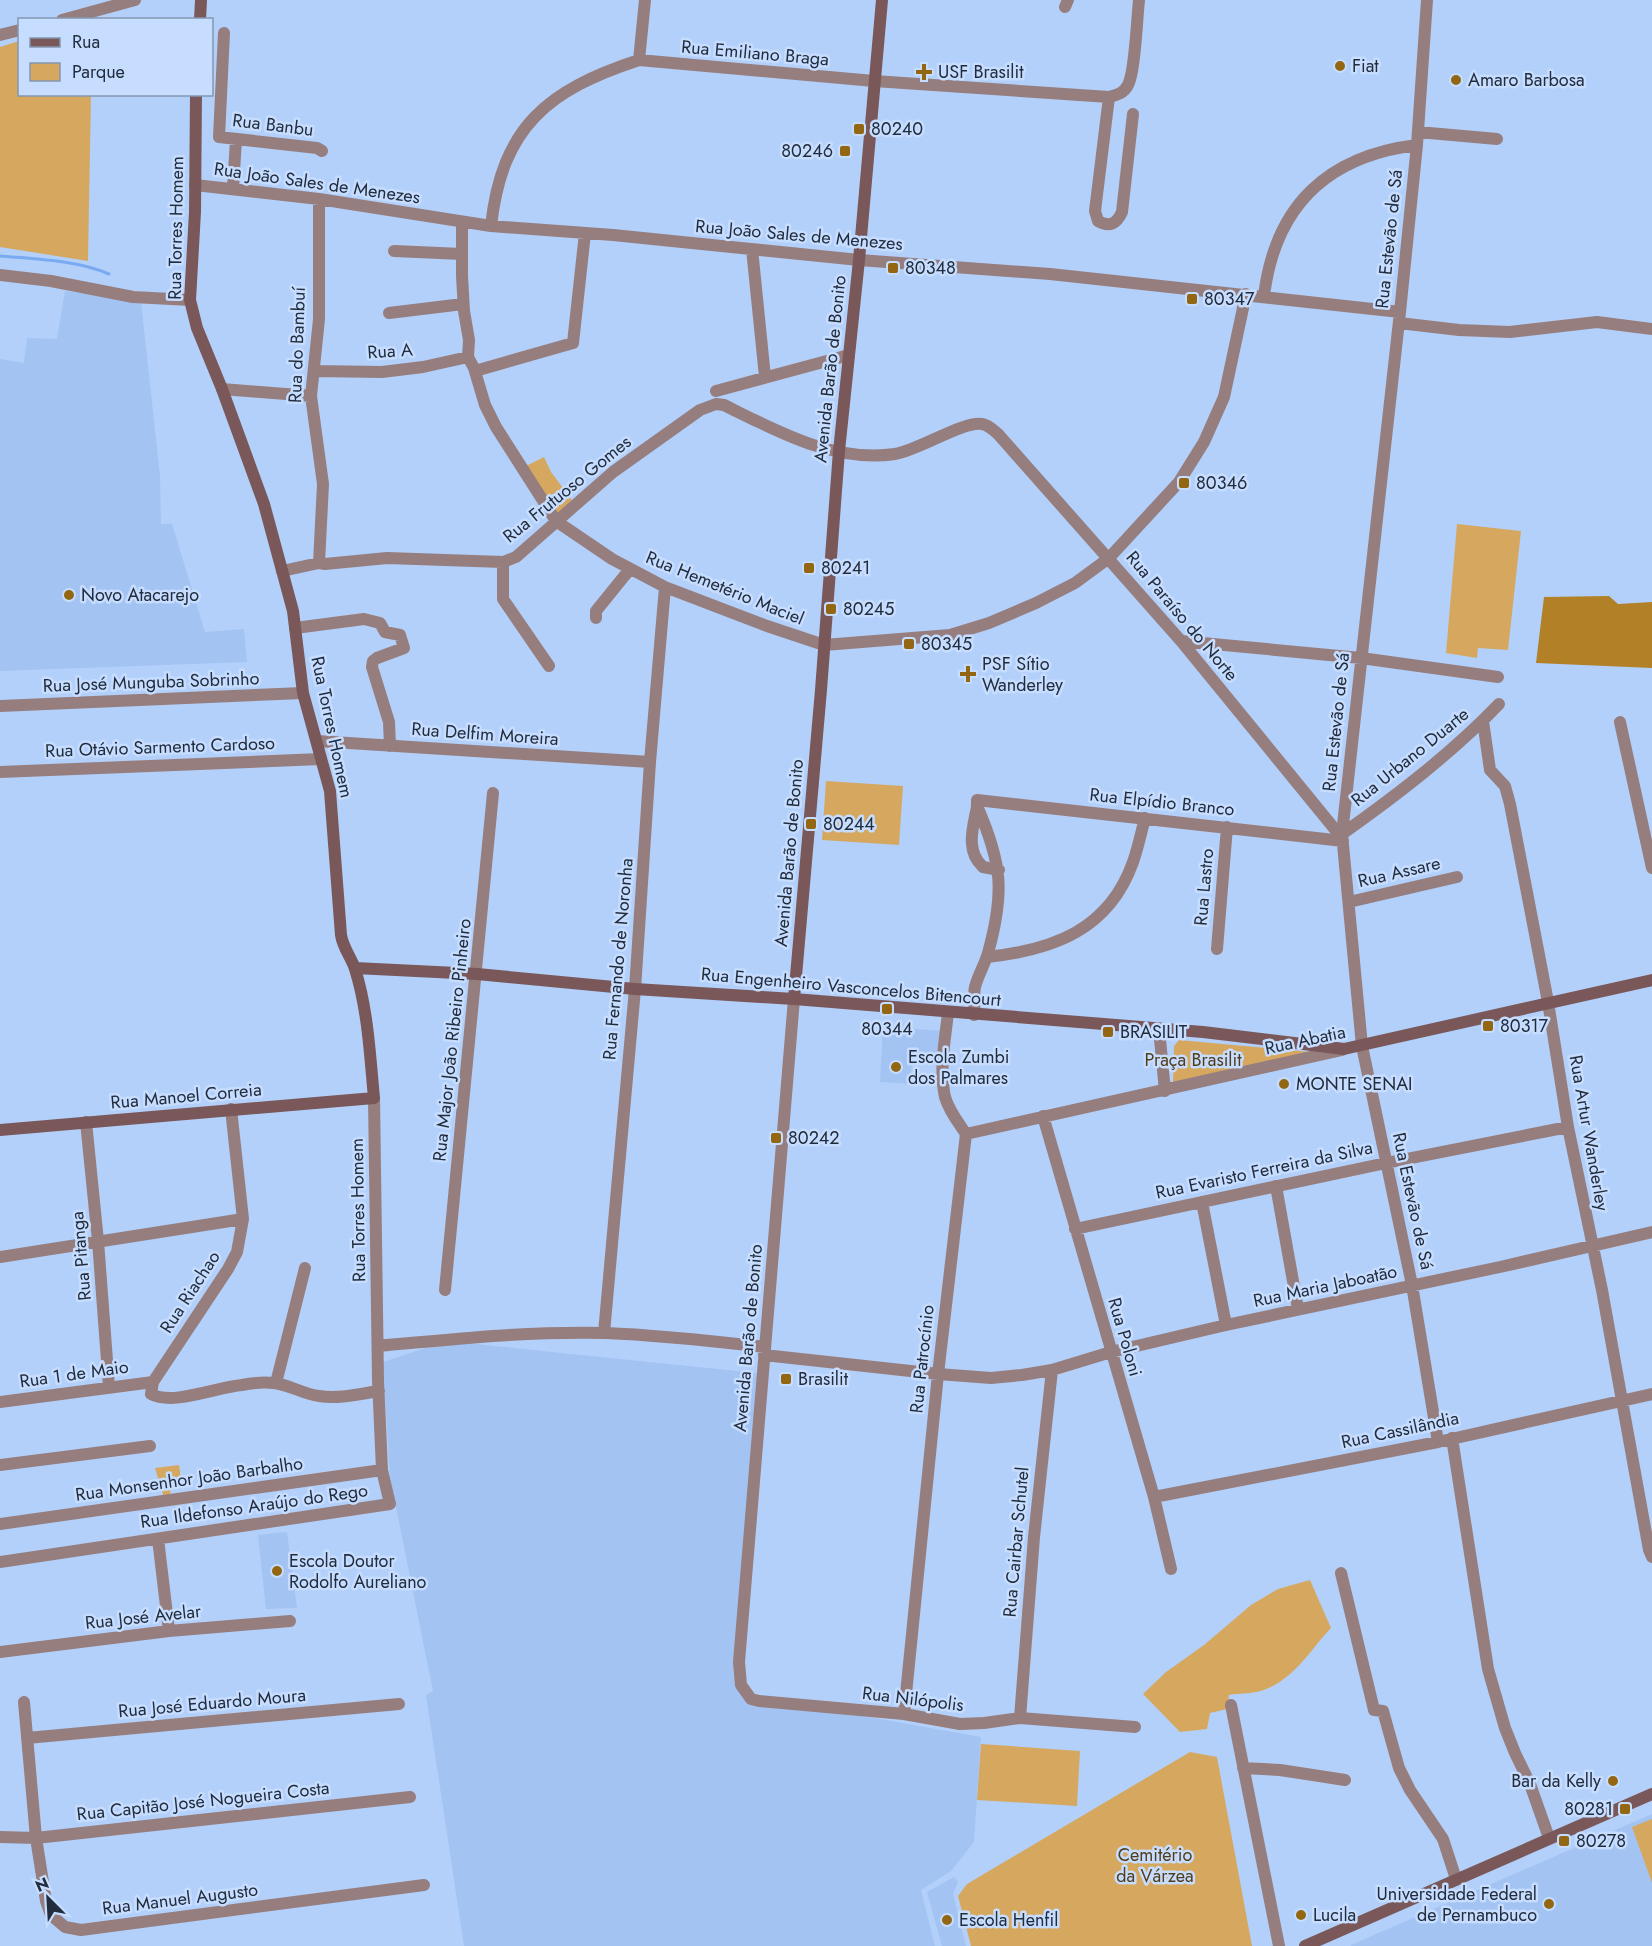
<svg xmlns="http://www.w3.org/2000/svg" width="1652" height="1946" font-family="Jost,sans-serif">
  <rect width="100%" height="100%" fill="#b3d0fa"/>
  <path fill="#a3c3f2" d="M65,291L141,302L160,476L161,524H172L205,632L244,629L247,662L0,671V359L24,363L27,338L57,339Z
    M883,1027L944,1031L941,1053L913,1051L910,1084L880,1082Z
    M446,1341L766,1374L740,1694L981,1737L974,1842L951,1871L921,1890L935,1946H464L426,1695L433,1691L390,1477L383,1362Z
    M287,1532L297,1608L266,1609L258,1535Z
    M1652,1814V1946H1350L1367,1938Z
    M954,1877L958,1882L953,1894L966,1946H942L927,1892Z"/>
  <path fill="#d6a85f" d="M19,41L20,94L91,95L88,261L0,247V47Z
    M544,457L551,472L572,500L557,514L524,467Z
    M1457,524L1521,531L1508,650L1478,648L1477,658L1446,653Z
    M826,781L903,786L899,845L822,840Z
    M1179,1040L1311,1052L1173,1082L1174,1046Z
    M179,1465L182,1486L170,1488L171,1499L164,1498L155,1468Z
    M1310,1580L1331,1628C1311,1649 1295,1678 1266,1689C1256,1694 1240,1693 1229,1695L1227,1709L1210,1713L1207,1729L1180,1732L1143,1694L1166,1672L1204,1645L1251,1605L1278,1589Z
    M981,1744L1080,1751L1077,1806L977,1800Z
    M1190,1752L1217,1757L1252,1946H971L958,1896L967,1884Z
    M1652,1819V1883L1632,1827Z"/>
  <path fill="#b18027" d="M1609,596L1618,604L1652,602V668L1536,663L1544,597Z"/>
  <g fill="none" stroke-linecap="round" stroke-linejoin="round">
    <path stroke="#79aaf2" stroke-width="3" d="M0,256C35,259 76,260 109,274"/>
    <path stroke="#967e7e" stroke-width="12" d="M1427,0L1417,145L1400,312L1342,834L1362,1046L1412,1285L1438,1442
      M1065,7L1068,0
      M62,20L135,0
      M224,33L219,137L317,148L322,151
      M0,35L20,30
      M639,60L645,0
      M1109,97L1095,211L1098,221C1110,228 1117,223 1122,212L1133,114
      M1418,132L1497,139
      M195,185L319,199L491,226L613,235L859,260L1050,274L1400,312
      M233,189L236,139
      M319,199V319L311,396L323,484L319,563
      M462,222V276L464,311L469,340L468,357L474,368L485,405L496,427L556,521L612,559L665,587L767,626L824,645L950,635L989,623L1036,603L1075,583L1109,558L1179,482L1204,442L1224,397L1246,294
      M491,226C502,126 548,90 639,60L874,81L1109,97C1117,95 1124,93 1128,85C1135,72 1137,18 1139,0
      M752,249L765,377
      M394,251L462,254
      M0,275L51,281L133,297L190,300
      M1264,296C1275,206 1327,156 1417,145
      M389,313L463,304
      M1399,323L1459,330L1510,332L1597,322L1652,329
      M314,371L382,372L423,367L468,357
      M475,371L573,343L585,233
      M222,389L311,396
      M716,391L849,355
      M503,562V599L549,666
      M282,571L319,563L325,564L387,558L503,562L516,557L613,472L700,410L716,404L724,405C777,431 834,463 895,454C919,450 963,421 982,424C989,425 993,430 998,434L1181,641L1342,838
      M596,618V611L630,569
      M295,628L364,619L380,623L385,632L400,635L404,648L377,658L373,661L372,667L389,722L390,746
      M1181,641L1361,658L1498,677
      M0,706L303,693
      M1483,721L1490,770L1505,786L1510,804L1548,1002L1568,1127L1602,1290L1649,1550L1652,1557
      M1620,722L1652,868
      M317,741L650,762
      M0,772L321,759
      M977,807C973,827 965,851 983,867L999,870
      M1342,834C1397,795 1452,753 1499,704
      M1349,902L1457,877
      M1217,949L1227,827
      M987,957C1053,950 1109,930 1133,862C1138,848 1141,833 1145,818
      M794,999L739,1662L741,1685L751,1699L759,1701L904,1714L960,1724L984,1723L1020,1718L1135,1727
      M974,1015C975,1006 973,996 975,987C978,975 985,964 988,953C1005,892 1002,863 977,806V800L1343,841
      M1159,1029L1165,1091
      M231,1109L243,1219L237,1252L228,1269L153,1382L151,1394C173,1406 217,1387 242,1385C252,1383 264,1382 274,1383C290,1385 303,1394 319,1396C339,1399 359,1394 379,1391
      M1043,1116L1154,1497L1171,1569
      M86,1122L98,1241L109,1387
      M966,1134L1342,1050
      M1276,1186L1298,1309
      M1202,1202L1226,1325
      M1075,1229L1386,1163L1568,1127
      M0,1257L243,1219
      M445,1290L493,793
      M604,1333L635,989L650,762L665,587
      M378,1346C454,1339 530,1331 606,1333C659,1335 712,1341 765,1347
      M764,1355L938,1374L991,1378L1022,1375L1052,1370L1111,1352L1226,1325L1500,1267L1652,1232
      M276,1383L305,1268
      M0,1402L153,1382
      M1452,1438L1488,1669L1505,1728L1515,1753L1530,1784L1549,1838
      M0,1465L150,1446
      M1154,1497L1438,1442L1652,1394
      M0,1524L382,1470
      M158,1539L169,1631
      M0,1562L390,1504L382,1470L378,1380L374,1098
      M1341,1573L1374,1710L1383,1711L1399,1768L1410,1790L1443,1839L1456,1879
      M0,1652L169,1631L290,1621
      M24,1702L36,1838L46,1901L51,1915L65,1927L81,1930L424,1885
      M1231,1705L1279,1946
      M904,1714L938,1374L966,1134C958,1122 949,1111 945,1097C939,1070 945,1040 948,1013
      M1020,1718L1034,1537L1052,1370
      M27,1738L399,1704
      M1243,1768L1280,1770L1345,1780
      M0,1837L36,1838L410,1797"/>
    <path stroke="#7a5859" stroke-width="12" d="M200,20L201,0
      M355,968L477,974L635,989L794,999L1203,1032L1344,1049L1652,980
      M794,999L821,690L839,451L859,260L882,0
      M0,1130L374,1098C370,1056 368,1010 355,969C351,957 343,948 341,935L330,791L303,693L293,611L264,504L222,389L197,328L190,300L195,212L196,94
      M1305,1946L1652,1794"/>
  </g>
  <g fill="#936712" stroke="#c6ddff" stroke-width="2">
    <circle cx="1340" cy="66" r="6"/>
    <path d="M921 63h6v6h6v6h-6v6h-6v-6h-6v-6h6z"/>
    <circle cx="1456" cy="80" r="6"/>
    <rect x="853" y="123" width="12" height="12" rx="3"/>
    <rect x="839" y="145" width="12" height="12" rx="3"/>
    <rect x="887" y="262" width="12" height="12" rx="3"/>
    <rect x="1186" y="293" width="12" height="12" rx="3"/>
    <rect x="1178" y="477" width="12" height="12" rx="3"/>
    <rect x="803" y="562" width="12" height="12" rx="3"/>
    <circle cx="69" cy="595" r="6"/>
    <rect x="825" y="603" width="12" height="12" rx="3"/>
    <rect x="903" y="638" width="12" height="12" rx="3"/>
    <path d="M965 665h6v6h6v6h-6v6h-6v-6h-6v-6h6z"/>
    <rect x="805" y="818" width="12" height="12" rx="3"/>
    <rect x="881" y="1003" width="12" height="12" rx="3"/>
    <rect x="1482" y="1020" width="12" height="12" rx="3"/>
    <rect x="1102" y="1026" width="12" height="12" rx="3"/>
    <circle cx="896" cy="1067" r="6"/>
    <circle cx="1284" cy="1084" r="6"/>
    <rect x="770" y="1132" width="12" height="12" rx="3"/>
    <rect x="780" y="1373" width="12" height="12" rx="3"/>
    <circle cx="277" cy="1571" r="6"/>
    <circle cx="1613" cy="1781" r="6"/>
    <rect x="1619" y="1803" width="12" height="12" rx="3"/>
    <rect x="1558" y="1835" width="12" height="12" rx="3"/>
    <circle cx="1549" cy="1904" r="6"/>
    <circle cx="1301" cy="1915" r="6"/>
    <circle cx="947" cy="1920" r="6"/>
  </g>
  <g text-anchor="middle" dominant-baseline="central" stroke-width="5" stroke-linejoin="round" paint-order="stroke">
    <g font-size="18" fill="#212c3c" stroke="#c6ddff">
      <text transform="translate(755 53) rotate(5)">Rua Emiliano Braga</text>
      <text transform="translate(273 125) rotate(7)">Rua Banbu</text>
      <text transform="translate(317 183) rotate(8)">Rua João Sales de Menezes</text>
      <text transform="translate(176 228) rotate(-89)">Rua Torres Homem</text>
      <text transform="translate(799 235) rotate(5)">Rua João Sales de Menezes</text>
      <text transform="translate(1389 239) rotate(-84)">Rua Estevão de Sá</text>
      <text transform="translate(297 345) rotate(-88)">Rua do Bambuí</text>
      <text transform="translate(390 351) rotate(-4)">Rua A</text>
      <text transform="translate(830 369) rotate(-84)">Avenida Barão de Bonito</text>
      <text transform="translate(567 489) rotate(-39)">Rua Frutuoso Gomes</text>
      <text transform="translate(725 588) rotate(22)">Rua Hemetério Maciel</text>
      <text transform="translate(1182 616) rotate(50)">Rua Paraíso do Norte</text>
      <text transform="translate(151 682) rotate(-2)">Rua José Munguba Sobrinho</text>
      <text transform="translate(1336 722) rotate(-84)">Rua Estevão de Sá</text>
      <text transform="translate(332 727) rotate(78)">Rua Torres Homem</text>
      <text transform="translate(485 734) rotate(4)">Rua Delfim Moreira</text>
      <text transform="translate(160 747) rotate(-2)">Rua Otávio Sarmento Cardoso</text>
      <text transform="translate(1410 757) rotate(-39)">Rua Urbano Duarte</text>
      <text transform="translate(1162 802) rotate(6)">Rua Elpídio Branco</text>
      <text transform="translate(789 853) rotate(-85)">Avenida Barão de Bonito</text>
      <text transform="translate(1399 872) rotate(-13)">Rua Assare</text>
      <text transform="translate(1204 887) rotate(-85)">Rua Lastro</text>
      <text transform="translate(618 959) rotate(-85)">Rua Fernando de Noronha</text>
      <text transform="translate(851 987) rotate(5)">Rua Engenheiro Vasconcelos Bitencourt</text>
      <text transform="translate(452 1040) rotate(-84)">Rua Major João Ribeiro Pinheiro</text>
      <text transform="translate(1305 1040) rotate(-12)">Rua Abatia</text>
      <text transform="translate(186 1096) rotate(-5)">Rua Manoel Correia</text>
      <text transform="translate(1589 1133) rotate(80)">Rua Artur Wanderley</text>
      <text transform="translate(1264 1170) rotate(-12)">Rua Evaristo Ferreira da Silva</text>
      <text transform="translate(1413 1201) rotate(78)">Rua Estevão de Sá</text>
      <text transform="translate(358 1210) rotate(-91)">Rua Torres Homem</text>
      <text transform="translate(81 1256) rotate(-95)">Rua Pitanga</text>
      <text transform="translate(1325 1286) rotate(-12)">Rua Maria Jaboatão</text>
      <text transform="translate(190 1292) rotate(-57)">Rua Riachao</text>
      <text transform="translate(1125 1337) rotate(74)">Rua Poloni</text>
      <text transform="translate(748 1338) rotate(-85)">Avenida Barão de Bonito</text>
      <text transform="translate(922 1359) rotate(-84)">Rua Patrocínio</text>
      <text transform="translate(74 1374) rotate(-8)">Rua 1 de Maio</text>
      <text transform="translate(1400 1430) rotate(-12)">Rua Cassilândia</text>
      <text transform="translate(189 1479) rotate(-8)">Rua Monsenhor João Barbalho</text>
      <text transform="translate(254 1506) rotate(-8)">Rua Ildefonso Araújo do Rego</text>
      <text transform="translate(1016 1542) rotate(-85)">Rua Cairbar Schutel</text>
      <text transform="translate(143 1617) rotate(-6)">Rua José Avelar</text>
      <text transform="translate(913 1699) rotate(7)">Rua Nilópolis</text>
      <text transform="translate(212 1703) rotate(-5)">Rua José Eduardo Moura</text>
      <text transform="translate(203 1801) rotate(-6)">Rua Capitão José Nogueira Costa</text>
      <text transform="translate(180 1899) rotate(-7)">Rua Manuel Augusto</text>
    </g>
    <g font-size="18" fill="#212c3c" stroke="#c6ddff" text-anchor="start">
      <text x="1352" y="66">Fiat</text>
      <text x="938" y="72">USF Brasilit</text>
      <text x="1468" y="80">Amaro Barbosa</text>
      <text x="871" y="129">80240</text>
      <text x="833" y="151" text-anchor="end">80246</text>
      <text x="905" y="268">80348</text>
      <text x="1204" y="299">80347</text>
      <text x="1196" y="483">80346</text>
      <text x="821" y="568">80241</text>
      <text x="81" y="595">Novo Atacarejo</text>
      <text x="843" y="609">80245</text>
      <text x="921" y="644">80345</text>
      <text x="982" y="664">PSF Sítio<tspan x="982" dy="21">Wanderley</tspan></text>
      <text x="823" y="824">80244</text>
      <text x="1500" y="1026">80317</text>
      <text x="887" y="1029" text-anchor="middle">80344</text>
      <text x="1120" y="1032">BRASILIT</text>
      <text x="908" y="1057">Escola Zumbi<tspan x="908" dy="21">dos Palmares</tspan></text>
      <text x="1296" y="1084">MONTE SENAI</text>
      <text x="788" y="1138">80242</text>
      <text x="798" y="1379">Brasilit</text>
      <text x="289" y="1561">Escola Doutor<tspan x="289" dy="21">Rodolfo Aureliano</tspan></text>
      <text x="1601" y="1781" text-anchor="end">Bar da Kelly</text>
      <text x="1613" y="1809" text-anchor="end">80281</text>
      <text x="1576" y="1841">80278</text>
      <text x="1537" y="1894" text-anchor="end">Universidade Federal<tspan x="1537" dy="21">de Pernambuco</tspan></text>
      <text x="1313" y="1915">Lucila</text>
      <text x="959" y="1920">Escola Henfil</text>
    </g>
    <g font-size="18" fill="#523c19" stroke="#c6ddff">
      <text x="1193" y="1060">Praça Brasilit</text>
      <text x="1155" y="1855">Cemitério<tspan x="1155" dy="21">da Várzea</tspan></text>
    </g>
  </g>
  <rect x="18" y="18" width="195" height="78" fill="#c6ddff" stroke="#8496b1" stroke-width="1.5"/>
  <rect x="30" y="38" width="30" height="9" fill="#7a5859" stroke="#8496b1" stroke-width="1.5"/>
  <text x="72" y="48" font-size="18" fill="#212c3c">Rua</text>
  <rect x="30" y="63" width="30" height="18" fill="#d6a85f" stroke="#8496b1" stroke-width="1.5"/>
  <text x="72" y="78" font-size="18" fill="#212c3c">Parque</text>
  <g transform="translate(48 1898) rotate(336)" stroke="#c6ddff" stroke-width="4.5" paint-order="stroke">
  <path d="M0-4.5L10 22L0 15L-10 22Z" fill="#212c3c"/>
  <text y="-9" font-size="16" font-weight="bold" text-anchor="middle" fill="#212c3c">N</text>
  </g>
</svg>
